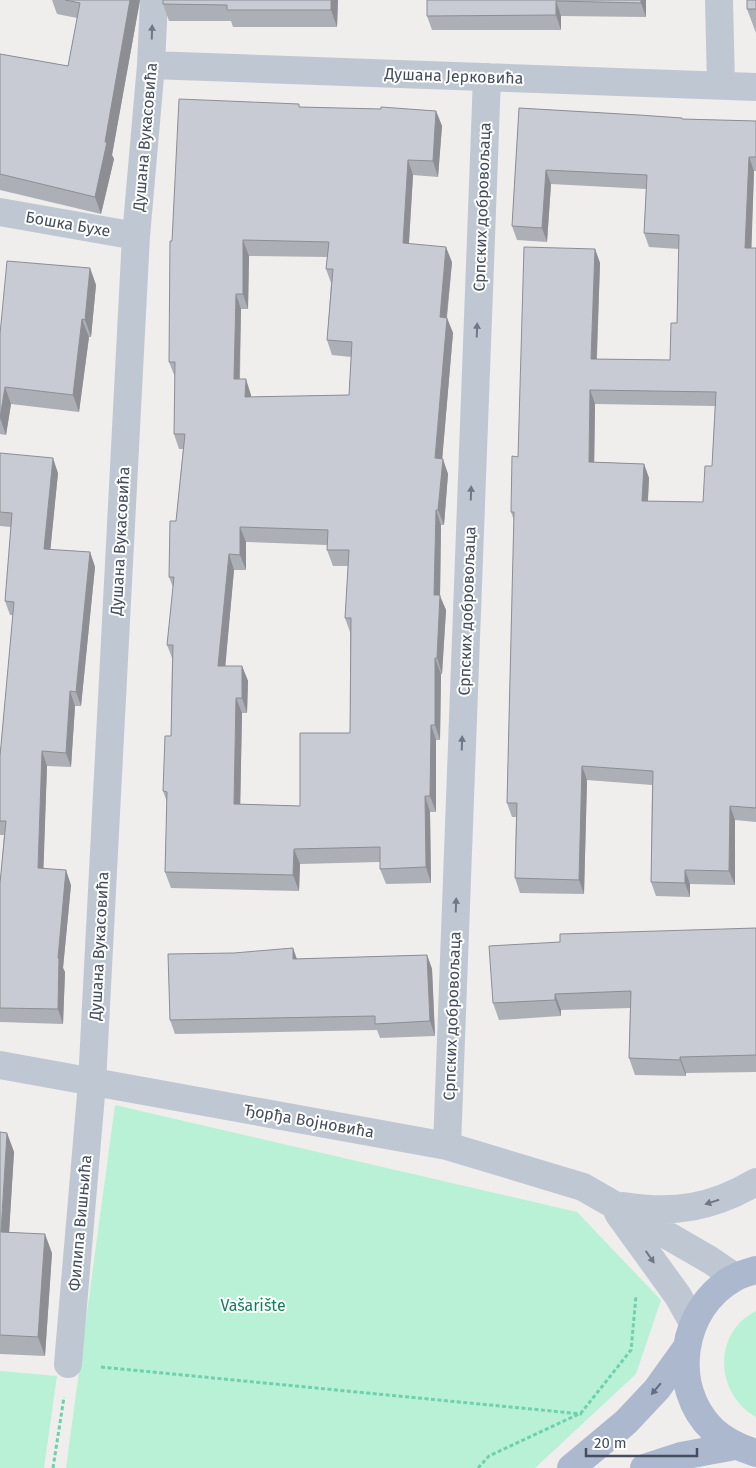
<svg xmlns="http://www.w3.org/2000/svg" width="756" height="1468" font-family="'Fira Sans',sans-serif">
  <rect width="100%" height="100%" fill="#f0eded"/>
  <path fill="#b8f1d6" d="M115,1105L577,1212L661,1300L636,1374L535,1468H66Z
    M756,1311V1417C715,1394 712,1333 756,1311Z
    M0,1371L57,1376L44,1468H0Z"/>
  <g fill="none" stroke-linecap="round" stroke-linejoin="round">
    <path stroke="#6ed1ae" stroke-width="3" stroke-dasharray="4 2.5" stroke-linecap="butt" d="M101,1367L582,1414
      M53,1468L64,1397
      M478,1468L489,1456L581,1413L631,1350L636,1296"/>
    <path stroke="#bfc7d3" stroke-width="28" d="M719,0L721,85
      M151,65L756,87
      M0,212L136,236
      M0,1065L447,1146L583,1187L710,1260L735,1277
      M447,1146L487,77
      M623,1206C674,1214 712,1208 756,1182
      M618,1213L678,1296L693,1323
      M68,1364L92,1083L136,236L151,65L154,0"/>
    <path stroke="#abb8ce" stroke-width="28" d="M756,1270C749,1272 741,1274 734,1278C681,1307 668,1387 713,1430C725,1441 740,1448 756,1453
      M571,1468L626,1422L657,1389L685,1350
      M644,1468L681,1456L735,1446"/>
  </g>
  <path fill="#acafb5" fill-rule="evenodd" d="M52,0H140L112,155L114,159L101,214L0,190V54L68,66L77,18L57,14Z
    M338,0L337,27H233L231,21H169L163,4Z
    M427,0H646V17L561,16V30H432L427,16Z
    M756,0V33L747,9Z
    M300,107L436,111L442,126L438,177L413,175L409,243L452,262L447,318L453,333L442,459L448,474L444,525H441L440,596L446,610L442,674H441L440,740H436V812H430L431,883L386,884L380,869V862L300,864L299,891L171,888L165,872L167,802L163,791L171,736L172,658L167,645L173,587L169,577L176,521L183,449H179L174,434L175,377L169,362L172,241ZM249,256L327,257L326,269L331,283L327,340L332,355L351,357L349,395L251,397V395L240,379L241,309H248ZM246,542L327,545V550L333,566H348L345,618L350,632V733L300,806L240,804L242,713H247L248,681L242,666H225L234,570H246Z
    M519,108L682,118V119L756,121V171H754L751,248H756V822L735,820V885L690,884V897L656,896L651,882L652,785L587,780L584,894L520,893L515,878L516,817H512L507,803L514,520L511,512L518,457L595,249L600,263L597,359L670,360L677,323L679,249L649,247L644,233L646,189L551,184L547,242L517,240L512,226ZM595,404L715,406L712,466L703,502L648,501L649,478L644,464L594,462Z
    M90,268L96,285L91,337H89L79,412L11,404L6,435L0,434V334Z
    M0,453L58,473L50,550L90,552L95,567L81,706H75L71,767L47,766L43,869L71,885L63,968L65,972L63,1024L0,1022V883L4,835H0V756L13,615H10L5,601L11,527L0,526Z
    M756,928V1072L686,1073V1076L635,1075L629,1058L630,1008L561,1010V1016L499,1020L493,1003L560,942Z
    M427,955L432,969L435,1036L380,1038L377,1030L175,1034L170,1020L297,959Z
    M0,1132L7,1133L14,1152L9,1232L52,1253L45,1356L0,1354Z"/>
  <path fill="#8c8e94" d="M130,0H140L112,155L114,159L101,214L95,197Z
    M331,0H338L337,27L331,10Z
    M641,0H646V17L641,3Z
    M556,1L561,16V30L556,15Z
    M436,111L442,126L438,177L433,161Z
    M749,157L754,171L751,262L745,248Z
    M408,160L413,175L408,258L403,243Z
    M546,170L551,184L547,242L542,228Z
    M243,240L249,256L248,309L243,294Z
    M446,247L452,262L445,333L440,317Z
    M595,249L600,263L596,373L591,359Z
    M90,268L96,285L91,337L85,320Z
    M236,294L241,309L239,394L234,379Z
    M447,318L453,333L441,473L435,458Z
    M82,319L89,337L79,412L73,395Z
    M246,379L251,395V412L245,397Z
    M5,387L11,404L6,435L0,418Z
    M590,390L595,404L594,476L589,462Z
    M53,458L58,473L49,564L44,549Z
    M443,459L448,474L444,525L438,510Z
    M644,464L649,478L647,515L642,501Z
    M436,510L441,525L440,596L446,610L442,674L437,658L434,595Z
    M240,527L246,542V570L240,555Z
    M90,552L95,567L81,706L76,692Z
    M229,554L234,570L224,681L218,666Z
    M435,658L441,674L440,740L435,725Z
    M242,666L248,681L247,713L242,698Z
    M70,691L75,706L71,767L66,753Z
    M236,698L242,713L240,819L234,804Z
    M431,725L436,740V812L430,796Z
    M42,751L47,766L43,883L38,868Z
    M582,766L587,780L584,894L579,880Z
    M425,796L430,812L431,883L426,867Z
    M730,806L735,820V885L729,871Z
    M294,849L300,864L299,891L293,875Z
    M66,870L71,885L63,968L65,972L63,1024L58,1009V958Z
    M685,870L690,884V897L685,883Z
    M293,948L298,962L293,959Z
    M427,955L432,969L435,1036L430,1021Z
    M555,994L561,1010V1016L555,1000Z
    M680,1057L686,1073V1076L680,1060Z
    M7,1133L14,1152L8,1250L1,1232Z
    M45,1234L52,1253L45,1356L38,1337Z"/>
  <path fill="#c8cbd3" stroke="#8c8e94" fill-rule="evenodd" d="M65,0H130L105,142H107L95,197L0,174V54L68,66L80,3Z
    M163,0H331V10H227V5L163,4Z
    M427,0H641V3L556,1V15L427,16Z
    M747,0H756V9H747Z
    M179,99L299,104V107L381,109V107L436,111L433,161L408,160L403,243L446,247L440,317L447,318L435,458L443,459L438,510H436L434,595H440L437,658H435V725H431L430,796H425L426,867L380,869V847L294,849L293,875L165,872L167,792L163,791L165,736H171L173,645H167L174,577H169L170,521H176L185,434H174L175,362H169L170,241H172ZM243,240L329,242L326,269H333L327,340L352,342L349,395L245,397L246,379H234L236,294H243ZM240,527L328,530L327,550H349L345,618H351L350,733H300V806L234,804L236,698H242V666H218L229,554L240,555Z
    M519,108L639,115L682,118V119L756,121V157H749L745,248H756V808L730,806L729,871L685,870V883L651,882L653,771L582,766L579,880L515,878L517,803H507L514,512H511L512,456L518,457L524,247L595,249L591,359L670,360L671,323H677L679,235L644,233L647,175L546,170L542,228L512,226ZM590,390L716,392L712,466H705L703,502L642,501L644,464L589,462Z
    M7,261L90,268L85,320L82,319L73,395L5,387L0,418V334Z
    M0,453L53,458L44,549L90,552L76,692L70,691L66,753L42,751L38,868L66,870L58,958H59L58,1009L0,1008V883L6,821H0V756L14,602L5,601L12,513L0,512Z
    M756,928V1055L680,1057V1060L629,1058L631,991L555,994V1000L493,1003L489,946L560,942V934Z
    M293,948V959L427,955L430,1021L375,1024V1016L170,1020L168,954L234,953Z
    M0,1132L7,1133L1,1232L45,1234L38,1337L0,1335Z"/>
  <defs><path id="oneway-solid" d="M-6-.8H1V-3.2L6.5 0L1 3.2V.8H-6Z" transform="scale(1.25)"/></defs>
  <g fill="#6f7885">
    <use href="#oneway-solid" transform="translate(152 32) rotate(-88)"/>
    <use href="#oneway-solid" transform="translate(477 330) rotate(-88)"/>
    <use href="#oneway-solid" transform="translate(471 493) rotate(-88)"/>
    <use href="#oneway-solid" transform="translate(462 743) rotate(-88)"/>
    <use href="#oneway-solid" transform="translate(456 905) rotate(-88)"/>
    <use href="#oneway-solid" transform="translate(712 1202) rotate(162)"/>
    <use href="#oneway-solid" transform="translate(650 1257) rotate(55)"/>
  </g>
  <use fill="#636d7e" href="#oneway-solid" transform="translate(656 1389) rotate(130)"/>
  <g text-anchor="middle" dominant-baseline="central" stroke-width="4" stroke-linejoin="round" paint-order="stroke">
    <g font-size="16" fill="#444d5b" stroke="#fff">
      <text transform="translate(454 76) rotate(2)">Душана Јерковића</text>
      <text transform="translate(145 137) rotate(-85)">Душана Вукасовића</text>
      <text transform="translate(482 207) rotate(-88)">Српских добровољаца</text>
      <text transform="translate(68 224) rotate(10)">Бошка Бухе</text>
      <text transform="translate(120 541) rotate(-87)">Душана Вукасовића</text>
      <text transform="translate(467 611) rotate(-88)">Српских добровољаца</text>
      <text transform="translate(99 946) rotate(-87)">Душана Вукасовића</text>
      <text transform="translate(452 1016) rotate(-88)">Српских добровољаца</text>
      <text transform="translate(309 1121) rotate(10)">Ђорђа Војновића</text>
      <text transform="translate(80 1223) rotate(-85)">Филипа Вишњића</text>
    </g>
    <g font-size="16" fill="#118058" stroke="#fff">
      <text x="253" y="1305">Vašarište</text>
    </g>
  </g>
  <path d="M586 1448v8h111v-8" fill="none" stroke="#444d5b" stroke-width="2.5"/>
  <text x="594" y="1448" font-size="15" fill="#444d5b" stroke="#ffffff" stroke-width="4" paint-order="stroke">20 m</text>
</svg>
